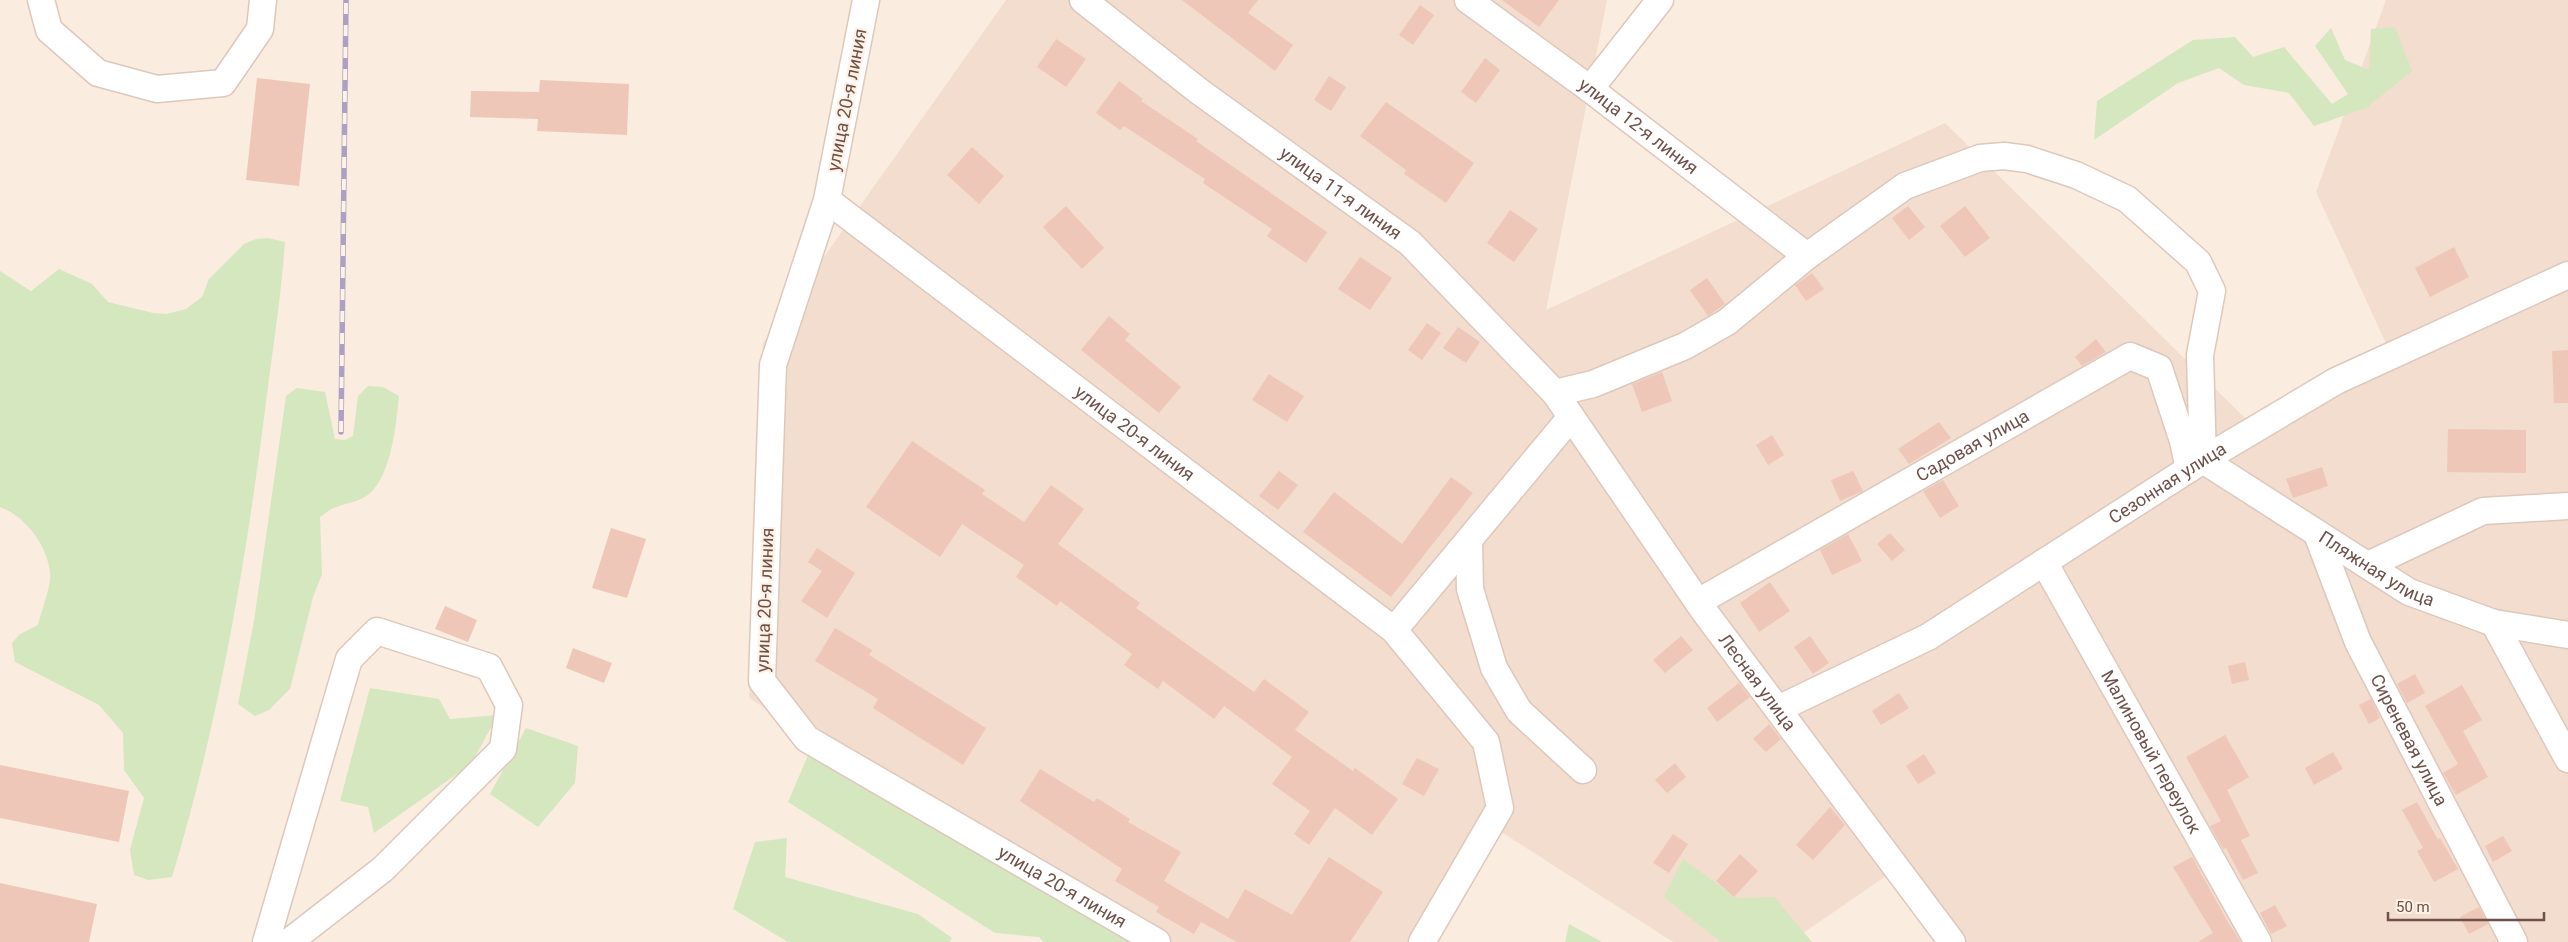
<svg xmlns="http://www.w3.org/2000/svg" width="2568" height="942" font-family="Roboto,sans-serif">
	<rect width="100%" height="100%" fill="#faecdf"/>
	<path fill="#f2ddce" d="M1006 0H1607L1546 310 1945 123 2245 418 2391 354 2316 192 2386 0H2568V942H1960L1902 865 1790 942H1673L1492 826 1424 942H1137L749 698 763 343Z"/>
	<path fill="#d5e7bf" d="M2395 27 2412 71 2366 108 2314 126 2289 93 2244 85 2219 68 2178 83 2094 140 2097 101 2193 40 2235 37 2253 57 2284 47 2332 104 2348 94 2315 46 2331 28 2345 60 2369 70 2371 29Z
		M268 238 285 242C281 298 272 354 265 410 245 568 218 725 172 877L148 880 134 875 130 850 144 798 124 770 123 733 99 705 15 662 12 643 20 634 38 625C41 612 52 584 50 572 47 545 25 516 0 507V271L31 291 59 269 92 284 108 302 153 313 167 314 186 309 202 297 209 279 244 244 256 239Z
		M368 386 383 387 399 396C396 424 392 474 369 494 361 501 346 503 337 507 331 508 325 514 320 517L322 574 313 597 290 689 269 710 255 716 238 704 254 621 286 396 297 388 325 392 335 439 345 440 353 436 358 396Z
		M370 688 439 699 450 719 498 715 471 764 374 833 368 807 340 801Z
		M526 728 578 746 575 783 538 827 490 794Z
		M815 739 1172 942H1044L1039 937 995 933 788 802Z
		M787 838 785 877 918 914 952 938 950 942H788L733 909 755 842Z
		M1683 859 1736 898 1774 897 1812 942H1721L1664 897Z
		M1569 924 1602 942H1565Z"/>
	<path fill="#eec7b9" d="M1182 0H1258L1248 13 1293 45 1275 71Z
		M1502 0H1559L1539 27Z
		M1420 5 1434 15 1413 45 1399 35Z
		M1056 39 1086 59 1066 87 1037 67Z
		M1485 58 1500 70 1476 103 1461 92Z
		M1329 76 1346 87 1331 111 1314 100Z
		M257 78 310 84 299 186 246 180Z
		M540 80 629 84 627 135 537 131 538 119 470 117 471 91 539 92Z
		M1119 81 1143 99 1141 101 1198 139 1196 141 1327 232 1306 263 1267 236 1272 229 1203 183 1205 179 1124 126 1120 130 1096 113Z
		M1386 102 1474 163 1446 203 1404 174 1406 170 1360 136Z
		M972 147 1004 176 979 204 947 175Z
		M1066 206 1104 248 1082 269 1043 227Z
		M1908 206 1925 227 1909 240 1892 218Z
		M1965 206 1990 238 1965 257 1940 226Z
		M1510 210 1538 229 1514 262 1487 243Z
		M2454 247 2469 277 2430 297 2415 268Z
		M1360 257 1392 278 1370 310 1338 289Z
		M1812 273 1824 289 1806 301 1795 285Z
		M1707 278 1725 304 1708 316 1690 290Z
		M1109 316 1130 334 1125 340 1181 387 1159 413 1081 350Z
		M1427 323 1441 333 1422 360 1408 350Z
		M1458 327 1480 342 1466 363 1443 348Z
		M2096 339 2106 352 2082 366 2075 357Z
		M2568 350V403H2554L2552 351Z
		M1662 372 1672 401 1642 412 1632 384Z
		M1269 374 1304 396 1287 422 1252 400Z
		M1939 422 1951 438 1909 464 1898 449Z
		M2448 429 2526 430V473L2447 472Z
		M1772 435 1784 455 1768 465 1756 445Z
		M912 441 985 490 982 494 1024 522 1051 485 1084 509 1058 544 1140 603 1136 608 1254 692 1264 679 1309 712 1295 730 1353 771 1355 768 1398 799 1372 835 1335 808 1309 845 1294 834 1310 811 1272 784 1292 757 1224 706 1214 719 1163 681 1158 689 1124 665 1132 654 1060 601 1057 606 1016 577 1024 565 962 524 940 557 866 507Z
		M2322 467 2328 486 2293 498 2286 479Z
		M1279 471 1298 485 1278 510 1259 496Z
		M1853 471 1863 491 1840 501 1831 480Z
		M1451 477 1473 493 1391 597 1303 532 1334 492 1402 544Z
		M1943 480 1959 506 1940 518 1923 491Z
		M611 528 646 539 627 598 592 588Z
		M1890 533 1905 550 1892 561 1877 544Z
		M1848 534 1862 561 1832 575 1820 550Z
		M817 548 855 573 827 618 801 601 822 571 808 562Z
		M1770 582 1790 611 1759 632 1740 603Z
		M445 606 477 620 468 642 435 629Z
		M835 628 872 650 869 655 986 728 963 765 873 708 878 699 815 661Z
		M1681 636 1693 650 1665 673 1653 660Z
		M1810 636 1829 663 1813 674 1794 647Z
		M573 648 612 663 604 683 566 668Z
		M2245 662 2249 680 2232 684 2228 666Z
		M2415 674 2425 693 2407 703 2397 684Z
		M1739 683 1750 697 1717 722 1707 708Z
		M2462 685 2482 720 2463 731 2488 777 2456 795 2443 773 2458 764 2425 706Z
		M1899 693 1909 708 1881 725 1872 711Z
		M2371 699 2380 718 2369 724 2359 705Z
		M1769 724 1781 739 1766 752 1753 739Z
		M2225 735 2249 777 2227 790 2250 836 2241 840 2258 873 2243 880 2226 848 2223 849 2210 826 2221 821 2186 757Z
		M2333 752 2343 769 2314 785 2305 768Z
		M1924 754 1936 773 1918 784 1906 766Z
		M1417 758 1439 769 1424 796 1402 784Z
		M1675 763 1686 777 1667 793 1655 780Z
		M0 765 129 791 119 842 0 818Z
		M1040 769 1094 802 1097 798 1130 819 1128 822 1181 852 1164 881 1228 919 1245 889 1292 915 1329 857 1383 892 1350 942H1237L1201 922 1194 934 1156 912 1159 907 1115 881 1122 869 1020 801Z
		M2417 802 2438 840 2440 838 2458 869 2434 882 2417 851 2423 848 2402 810Z
		M1830 807 1845 825 1813 860 1796 845Z
		M1673 834 1688 844 1669 873 1653 863Z
		M2503 836 2512 851 2493 862 2485 846Z
		M1740 854 1758 871 1734 897 1716 881Z
		M2192 857 2229 924 2241 942H2198L2213 933 2173 867Z
		M0 883 97 904 89 942H0Z
		M2275 905 2287 926 2271 934 2260 913Z
		M2479 907 2488 924 2469 934 2460 917Z"/>
	<g fill="none" stroke-linecap="round" stroke-linejoin="round">
		<g stroke="#dec8bc" stroke-width="29">
			<g id="minor">
				<path d="M41 0 49 30 98 73 157 89 223 83 260 29 263 0"/>
				<path id="s1" d="M866 0 827 200 773 365 762 681 807 739 1157 942"/>
				<path id="s2" d="M1083 0 1200 92 1410 243 1555 393 1704 611 1952 942"/>
				<path id="s3" d="M1468 0 1590 89 1807 256"/>
				<path d="M1590 89 1660 0"/>
				<path id="s4" d="M827 200 1394 630"/>
				<path id="s5" d="M1555 393 1593 384 1685 346 1727 322 1807 256 1905 186 1980 158 2004 156 2027 159 2076 175 2127 199 2198 262 2212 291 2200 355 2203 460 2409 592 2494 623 2568 635"/>
				<path id="s6" d="M2317 534 2358 642 2514 942"/>
				<path d="M1469 541 1470 589 1494 668 1519 711 1583 770"/>
				<path id="s7" d="M2044 562 2258 942"/>
				<path d="M2368 565 2483 511 2568 506"/>
				<path id="s8" d="M1698 602 2130 356 2159 368 2183 441 2189 469"/>
				<path d="M2494 623 2568 759"/>
				<path id="s9" d="M1778 709 1928 637 2203 460 2336 381 2568 275"/>
				<path d="M266 942 349 659 377 631 489 667 509 705 503 749 383 869 289 942"/>
				<path d="M1422 942 1500 808 1486 742 1394 630 1571 417"/>
			</g>
		</g>
		<use href="#minor" stroke="#fff" stroke-width="26"/>
		<g stroke="#aea0c2" stroke-width="5.5">
			<path id="rail" d="M341 432 346 0"/>
		</g>
		<use href="#rail" stroke="#fef1e5" stroke-width="4" stroke-dasharray="11" stroke-linecap="butt"/>
	</g>
	<g text-anchor="middle" stroke-width="4.5" stroke-linejoin="round" paint-order="stroke">
		<g font-size="18" fill="#6f5149" stroke="#fef1e5">
			<text transform="translate(847 100) rotate(-79)" y="6">улица 20-я линия</text>
			<text dy="6" stroke="none"><textPath href="#s3" startOffset="212">улица 12-я линия</textPath></text>
			<text dy="6" stroke="none"><textPath href="#s2" startOffset="322">улица 11-я линия</textPath></text>
			<text dy="6" stroke="none"><textPath href="#s4" startOffset="386">улица 20-я линия</textPath></text>
			<text dy="6" stroke="none"><textPath href="#s8" startOffset="316">Садовая улица</textPath></text>
			<text dy="6" stroke="none"><textPath href="#s9" startOffset="451">Сезонная улица</textPath></text>
			<text dy="6" stroke="none"><textPath href="#s5" startOffset="1149">Пляжная улица</textPath></text>
			<text transform="translate(765 600) rotate(-88)" y="6">улица 20-я линия</text>
			<text dy="6" stroke="none"><textPath href="#s2" startOffset="969">Лесная улица</textPath></text>
			<text dy="6" stroke="none"><textPath href="#s6" startOffset="226">Сиреневая улица</textPath></text>
			<text dy="6" stroke="none"><textPath href="#s7" startOffset="218">Малиновый переулок</textPath></text>
			<text dy="6" stroke="none"><textPath href="#s1" startOffset="1062">улица 20-я линия</textPath></text>
		</g>
	</g>
	<path d="M2388 912v8h156v-8" fill="none" stroke="#6f5149" stroke-width="2.5"/>
	<text x="2396" y="912" font-size="15" fill="#6f5149" stroke="#fef1e5" stroke-width="4" paint-order="stroke">50 m</text>
</svg>
